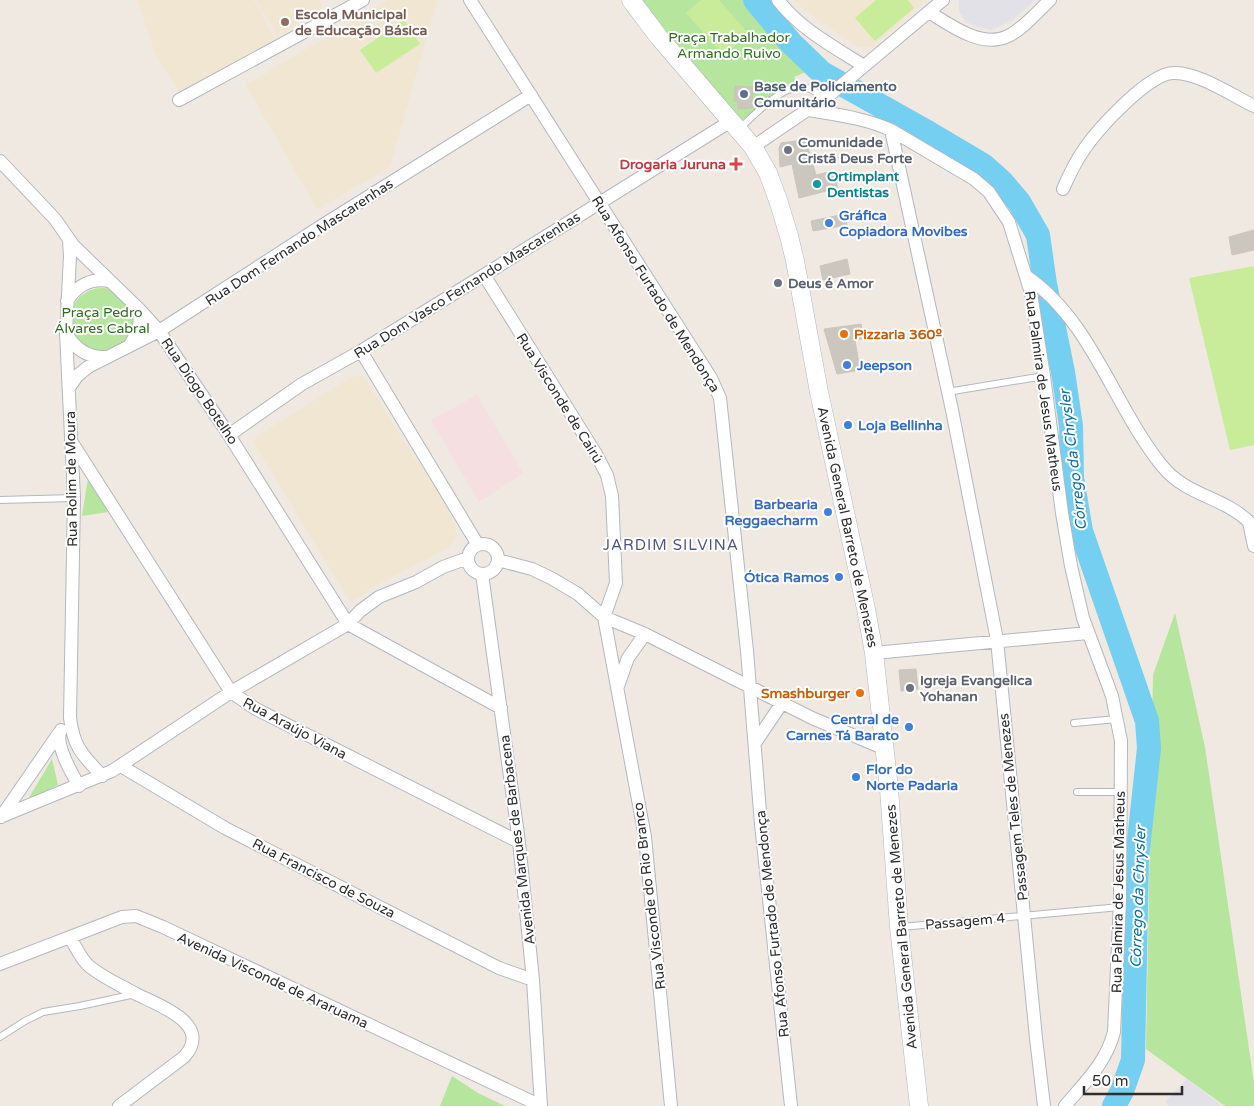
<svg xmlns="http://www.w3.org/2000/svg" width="1254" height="1106" font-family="'Varela Round',sans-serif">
	<rect width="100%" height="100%" fill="#efe9e1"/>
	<path fill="#e3e1e8" d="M959 0H1035L1012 21 991 30 974 26 965 21 959 11Z
		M1187 1079 1222 1106H1169L1165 1102Z"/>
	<path fill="#f0e6d1" d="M137 0H254L275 39 181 93 156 56Z
		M256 0H319L323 7 278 37Z
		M388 0H437L390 167 317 209 246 85Z
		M794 0H927L873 47 856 46 804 10Z
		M358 375 365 378 409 450 437 488 448 508 455 527 456 537 449 547 370 589 352 601 347 597 254 443 256 437 268 429 350 378Z"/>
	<path fill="#f5dfe0" d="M477 395 523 473 479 502 431 420Z"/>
	<path fill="#b6e59e" d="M640 0H749L776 36 808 71 794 77 797 82 766 101 740 122 715 95Z
		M70 320a32 32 0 1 1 64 0a32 32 0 1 1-64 0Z
		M88 478 108 512 82 516Z
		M1175 613 1205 747 1254 1083V1106H1225L1146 1049 1153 675Z
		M52 759 58 785 27 801Z
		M452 1076 478 1093 505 1106H440Z"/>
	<path fill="#c9ec9a" d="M701 0H719L748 33 724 56 686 13Z
		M876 0H908L914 8 875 41 855 18Z
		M404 20 420 44 376 73 360 50Z
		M1254 266V445L1230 450 1189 278Z"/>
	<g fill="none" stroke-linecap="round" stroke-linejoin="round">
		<path stroke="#75cff0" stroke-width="24" d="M755 0 790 42 822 73 929 133 983 165 1002 182 1019 202 1038 235 1045 284 1063 372 1071 426 1072 478 1081 531 1147 721 1149 748 1137 859 1133 1060 1122 1091 1114 1106"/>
	</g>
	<path fill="#cbc7bf" stroke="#cbc5ba" d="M735 86 753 87 752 108 738 109 737 102 734 101Z
		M803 140 807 144 816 175 833 171 838 188 799 198 792 164 780 167 779 148 781 143Z
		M845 214 847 225 813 231 811 221Z
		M1254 230V250L1232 255 1229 237Z
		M847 259 850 274 823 280 820 266Z
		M861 324 863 339 855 340 860 370 837 374 824 329Z
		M916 669 918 689 901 691 899 670Z"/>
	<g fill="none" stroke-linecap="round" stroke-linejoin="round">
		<g stroke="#b4b7c1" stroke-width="8">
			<path id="lane" d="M739 129C759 111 797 66 823 99
				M947 392 1044 376
				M0 500 74 498
				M1074 723 1117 719
				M1077 792H1120
				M901 927 1120 907
				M0 1037 25 1021 43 1012 80 1006 135 994"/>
		</g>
		<g stroke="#b4b7c1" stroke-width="14">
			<path id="street" d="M470 0 711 378 720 398 747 651 761 824 791 1106
				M778 0C800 29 834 47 864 66
				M929 12C950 25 982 49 1008 36 1022 30 1039 10 1050 0
				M179 100 363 0
				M809 110C837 115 865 118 891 130L974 179 989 192 1009 222 1031 293 1044 376 1062 513 1071 566 1083 618 1112 696 1121 741 1120 901 1114 1032C1106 1063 1085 1082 1065 1106
				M891 130 952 410 997 640 1036 1038 1044 1106
				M753 147 832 93 943 0
				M0 161 55 219 73 245 140 310 159 331 229 435 348 624 501 708
				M1063 189C1069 175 1076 161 1085 148 1099 128 1148 74 1173 73 1196 71 1233 96 1254 106
				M69 240 70 256 66 333 74 498 70 718C74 748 82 754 102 776
				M484 275 596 454 607 475 612 496 616 583 604 617 645 837 671 1106
				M1026 276C1093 322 1113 406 1163 467 1187 496 1224 497 1249 522
				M67 301C77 285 92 278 109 281
				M66 333C75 349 88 358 106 357
				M130 345 139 329 140 310
				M361 351 478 545
				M69 388 77 376 88 367 159 331 323 225 531 95
				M229 435 302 384 361 351 484 275 731 121
				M71 441 231 692 256 709 519 842
				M1249 522 1254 546
				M468 559a15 15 0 1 1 30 0a15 15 0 1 1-30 0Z
				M498 560 532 569 551 578 578 594 604 617 645 634 812 718 883 748
				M482 574 519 842 533 980 541 1106
				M874 653 1088 633
				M618 686 628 658 645 634
				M61 730C54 743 72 774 79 786
				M755 743 782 703
				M121 766 225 828 499 968 533 980
				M0 817 112 771 231 692 348 624 360 611 379 597 416 582 443 567 468 558
				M1 817 59 733
				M70 937C76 947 80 958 89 966 102 977 120 985 136 994 158 1005 214 1024 184 1057L119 1106
				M0 964 122 917 136 916 163 927 541 1106"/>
		</g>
		<g stroke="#b4b7c1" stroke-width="19">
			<path id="secondary" d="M631 0 658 36 753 147 768 173 778 200 789 236 795 261 819 392 866 609 874 653 889 789 899 927 919 1106"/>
		</g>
		<use href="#lane" stroke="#fff" stroke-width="6"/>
		<use href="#street" stroke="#fff" stroke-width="12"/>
		<use href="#secondary" stroke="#fff" stroke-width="18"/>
	</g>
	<circle fill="#8d6e63" stroke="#fff" stroke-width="2" cx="285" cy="22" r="5"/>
	<circle fill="#5c6f8a" stroke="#fff" stroke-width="2" cx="744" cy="94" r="5"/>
	<g fill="#6b7280" stroke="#fff" stroke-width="2">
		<circle cx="788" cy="150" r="5"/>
		<circle cx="778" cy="283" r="5"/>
		<circle cx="910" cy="688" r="5"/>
	</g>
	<path fill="#e0444e" stroke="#fff" stroke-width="2" d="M733.5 156.5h5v5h5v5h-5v5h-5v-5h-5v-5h5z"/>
	<circle fill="#0f9aa8" stroke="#fff" stroke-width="2" cx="817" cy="184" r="5"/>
	<g fill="#3f7fe0" stroke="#fff" stroke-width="2">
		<circle cx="829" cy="223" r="5"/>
		<circle cx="847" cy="365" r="5"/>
		<circle cx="848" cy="425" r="5"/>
		<circle cx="828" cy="512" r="5"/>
		<circle cx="839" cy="577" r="5"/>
		<circle cx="909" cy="727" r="5"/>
		<circle cx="856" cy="777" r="5"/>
	</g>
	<g fill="#e8710a" stroke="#fff" stroke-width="2">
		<circle cx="844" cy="334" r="5"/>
		<circle cx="860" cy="693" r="5"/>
	</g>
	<g text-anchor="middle" stroke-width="4" stroke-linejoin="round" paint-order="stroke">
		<g font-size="14" font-weight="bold" fill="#785e54" stroke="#fff" text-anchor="start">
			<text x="295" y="19">Escola Municipal<tspan x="295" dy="16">de Educação Básica</tspan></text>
		</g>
		<g font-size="14" fill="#2c6e1b" stroke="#fff">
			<text x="729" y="42">Praça Trabalhador<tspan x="729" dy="16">Armando Ruivo</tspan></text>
			<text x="102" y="317">Praça Pedro<tspan x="102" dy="16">Álvares Cabral</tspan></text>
		</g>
		<g font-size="14" font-weight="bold" fill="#4e5e75" stroke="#fff" text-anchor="start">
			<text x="754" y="91">Base de Policiamento<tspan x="754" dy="16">Comunitário</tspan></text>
		</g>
		<g font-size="14" font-weight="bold" fill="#5b616d" stroke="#fff" text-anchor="start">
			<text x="798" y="147">Comunidade<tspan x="798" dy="16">Cristã Deus Forte</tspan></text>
			<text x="788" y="288">Deus é Amor</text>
			<text x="920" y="685">Igreja Evangelica<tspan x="920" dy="16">Yohanan</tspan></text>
		</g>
		<g font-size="14" font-weight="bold" fill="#be3a42" stroke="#fff" text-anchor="end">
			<text x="726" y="169">Drogaria Juruna</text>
		</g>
		<g font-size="14" font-weight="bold" fill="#0d838f" stroke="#fff" text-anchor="start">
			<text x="827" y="181">Ortimplant<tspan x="827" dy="16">Dentistas</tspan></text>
		</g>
		<g font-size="14" font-weight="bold" fill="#366cbe" stroke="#fff" text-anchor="start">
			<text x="839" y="220">Gráfica<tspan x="839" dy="16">Copiadora Movibes</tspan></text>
			<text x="857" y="370">Jeepson</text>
			<text x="858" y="430">Loja Bellinha</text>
			<text x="818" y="509" text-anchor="end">Barbearia<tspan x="818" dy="16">Reggaecharm</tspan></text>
			<text x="829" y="582" text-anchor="end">Ótica Ramos</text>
			<text x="899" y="724" text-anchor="end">Central de<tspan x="899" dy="16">Carnes Tá Barato</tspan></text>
			<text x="866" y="774">Flor do<tspan x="866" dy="16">Norte Padaria</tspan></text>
		</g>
		<g font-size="14" fill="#2e2e2e" stroke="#fff">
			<text transform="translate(299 242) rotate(-33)" y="5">Rua Dom Fernando Mascarenhas</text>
			<text transform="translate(467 285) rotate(-32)" y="5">Rua Dom Vasco Fernando Mascarenhas</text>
			<text transform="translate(656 294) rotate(58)" y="5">Rua Afonso Furtado de Mendonça</text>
			<text transform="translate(200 391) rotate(56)" y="5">Rua Diogo Botelho</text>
			<text transform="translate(1044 391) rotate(82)" y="5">Rua Palmira de Jesus Matheus</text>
			<text transform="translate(560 398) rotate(58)" y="5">Rua Visconde de Cairú</text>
			<text transform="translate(71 479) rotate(-91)" y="5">Rua Rolim de Moura</text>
			<text transform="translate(848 527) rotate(78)" y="5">Avenida General Barreto de Menezes</text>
			<text transform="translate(295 728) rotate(28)" y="5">Rua Araújo Viana</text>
			<text transform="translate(1013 807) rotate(-96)" y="5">Passagem Teles de Menezes</text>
			<text transform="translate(517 840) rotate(-97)" y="5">Avenida Marques de Barbacena</text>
			<text transform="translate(324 878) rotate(27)" y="5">Rua Francisco de Souza</text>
			<text transform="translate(1118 892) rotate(-89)" y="5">Rua Palmira de Jesus Matheus</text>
			<text transform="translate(649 896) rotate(-97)" y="5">Rua Visconde do Rio Branco</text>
			<text transform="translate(965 921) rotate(-5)" y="5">Passagem 4</text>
			<text transform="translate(772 924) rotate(-96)" y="5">Rua Afonso Furtado de Mendonça</text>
			<text transform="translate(901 927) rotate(-95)" y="5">Avenida General Barreto de Menezes</text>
			<text transform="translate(273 980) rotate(25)" y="5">Avenida Visconde de Araruama</text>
		</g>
		<g font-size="14" font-weight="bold" fill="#c56008" stroke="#fff" text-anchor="start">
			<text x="854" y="339">Pizzaria 360º</text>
			<text x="850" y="698" text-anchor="end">Smashburger</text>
		</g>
		<g font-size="15" font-style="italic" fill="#0d6fa3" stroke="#fff">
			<text transform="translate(1073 460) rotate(-97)" y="5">Córrego da Chrysler</text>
			<text transform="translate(1138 897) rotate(-88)" y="5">Córrego da Chrysler</text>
		</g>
		<g font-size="15" letter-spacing="1" fill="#4d5680" stroke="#fff">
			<text x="671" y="550">JARDIM SILVINA</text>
		</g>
	</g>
	<path d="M1084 1086v8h98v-8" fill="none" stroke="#2e2e2e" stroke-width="2.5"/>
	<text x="1092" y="1086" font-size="15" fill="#2e2e2e" stroke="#ffffff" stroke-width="4" paint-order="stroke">50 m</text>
</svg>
